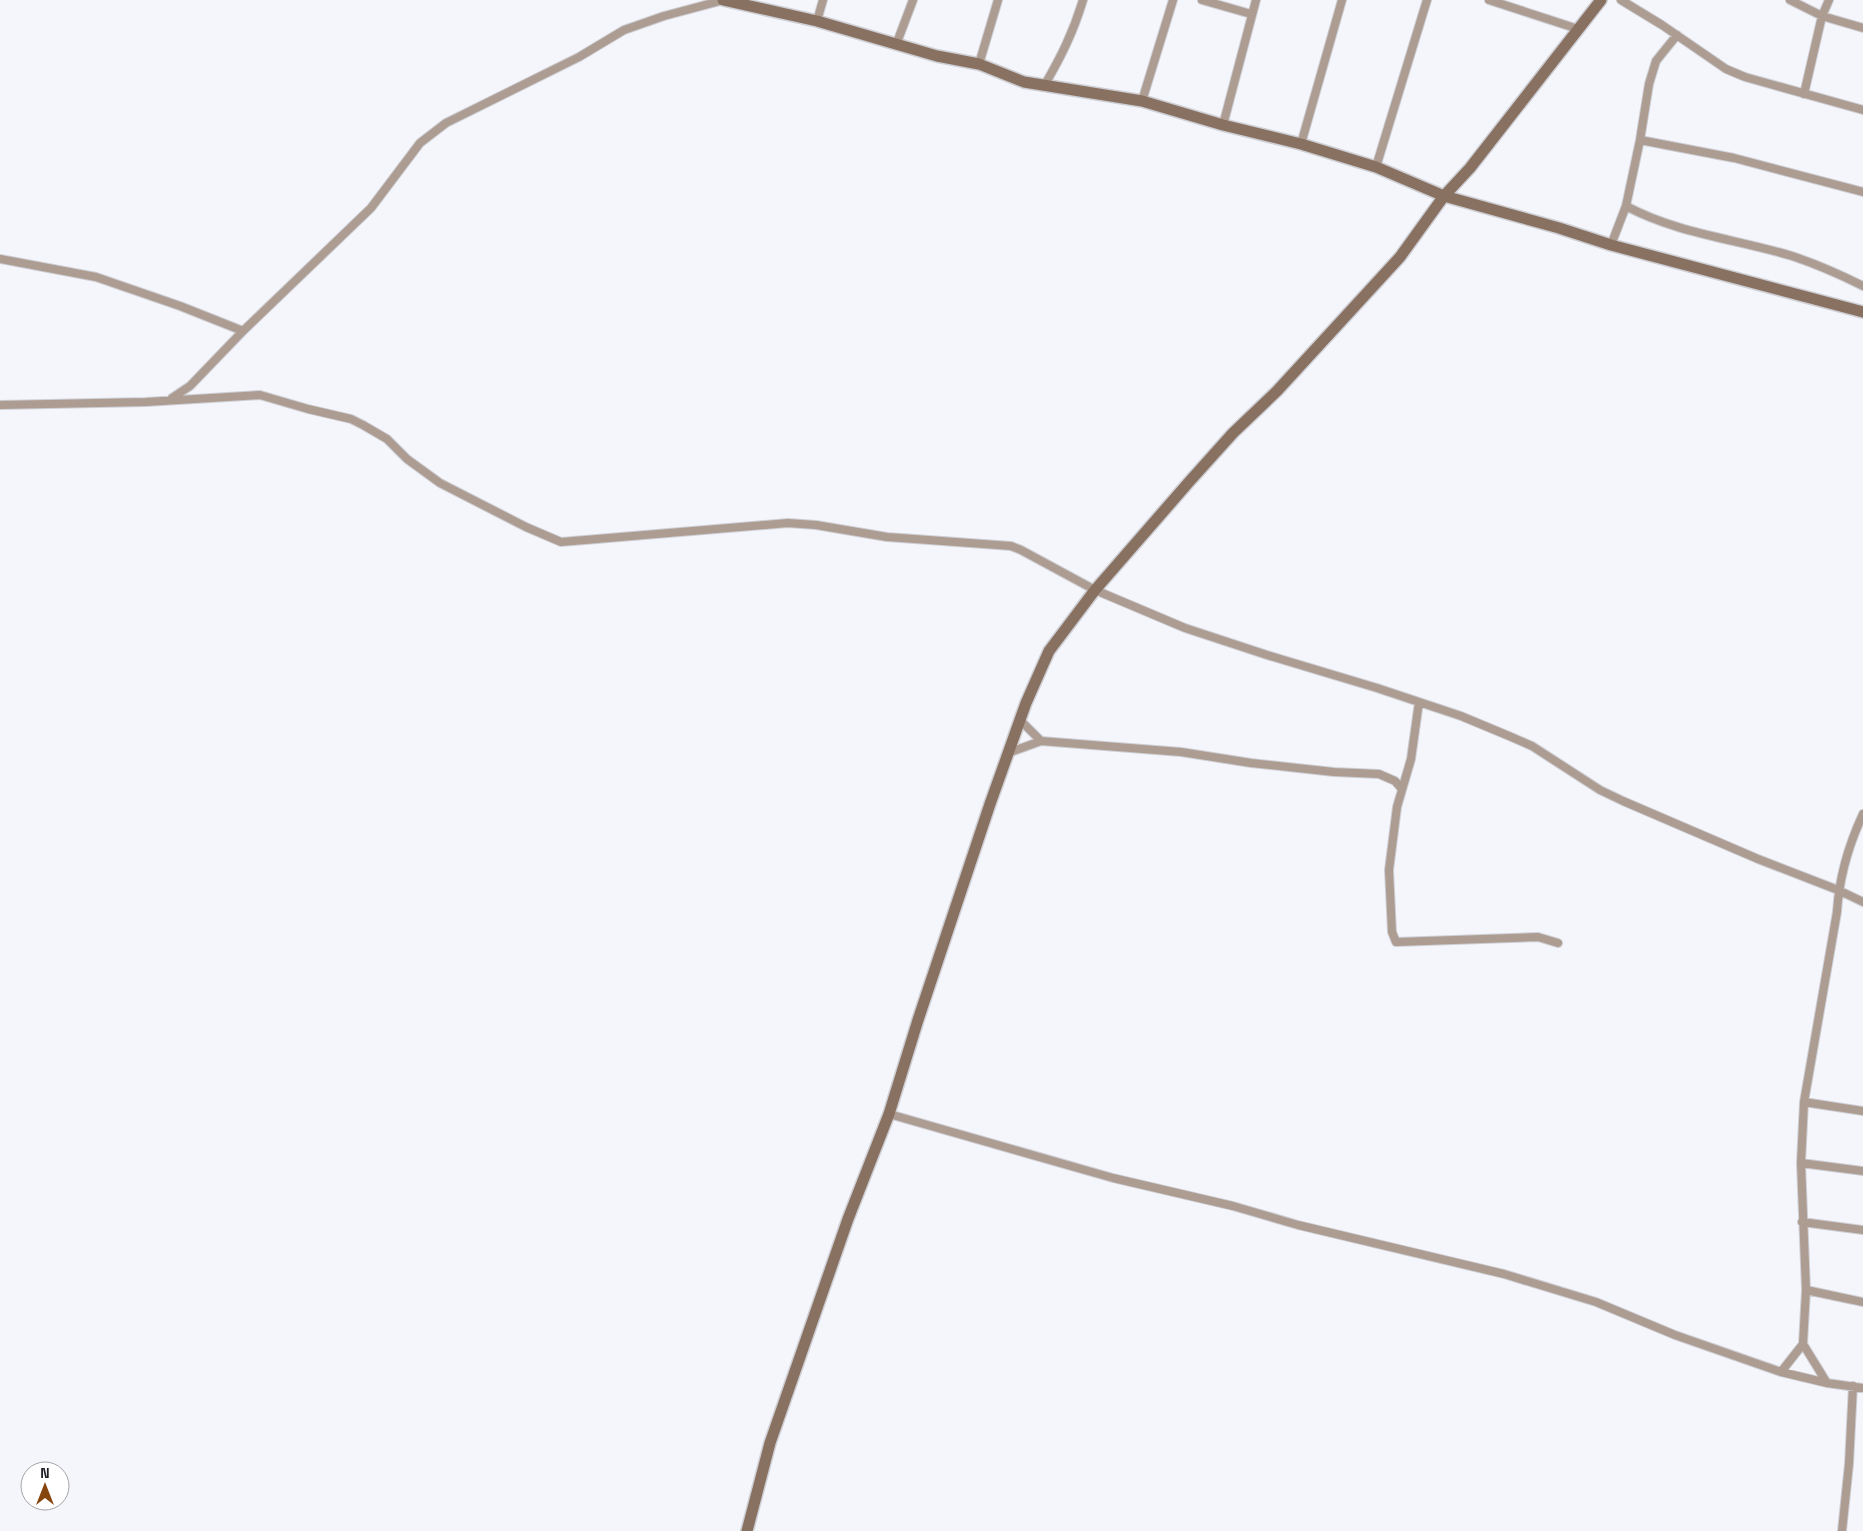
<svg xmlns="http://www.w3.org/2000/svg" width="1863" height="1531" font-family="'Space Grotesk',sans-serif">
	<rect width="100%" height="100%" fill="#f5f6fb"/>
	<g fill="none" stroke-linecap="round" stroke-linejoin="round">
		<g stroke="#cecfd5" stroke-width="10">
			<path id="street" d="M1202 0 1251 14
				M1489 0 1578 29
				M1621 0 1662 25 1726 69 1745 77 1863 110
				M1790 0 1822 16 1863 28
				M817 21 823 0
				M896 45 913 0
				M979 64 998 0
				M1044 86C1061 57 1073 33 1083 0
				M1804 94 1822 16 1829 0
				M1142 101 1173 0
				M1223 125 1256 0
				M1640 140 1734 158 1863 192
				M1301 144 1342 0
				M1376 167 1427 0
				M1626 206C1678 234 1737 239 1792 256 1816 264 1841 275 1863 286
				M1611 245 1626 206 1640 140 1649 84 1656 61 1677 35
				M0 259 96 277 180 306 243 331
				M172 398 190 386 243 331 371 208 420 143 446 123 579 57 624 30 664 16 724 0
				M0 405 146 402 260 395 308 409 351 419 363 425 387 439 407 459 440 483 526 527 561 542 788 523 816 525 887 537 1011 546 1021 550 1095 590 1185 628 1267 655 1377 688 1461 716 1509 736 1532 746 1600 790 1623 801 1758 859 1838 890 1863 902
				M1419 702 1411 759 1397 807 1389 870 1392 932 1396 942 1538 937 1558 943
				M1020 720 1041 741 1181 752 1251 763 1334 772 1379 774 1395 781 1402 789
				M1008 753 1041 741
				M1804 1102 1863 1111
				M889 1114 1113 1178 1233 1206 1298 1225 1504 1274 1596 1302 1675 1335 1781 1372 1827 1383 1863 1388
				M1801 1163 1863 1171
				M1802 1222 1863 1230
				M1806 1290 1863 1302
				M1781 1372 1803 1344
				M1827 1383 1803 1344 1806 1290 1801 1163 1804 1102 1837 912C1839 879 1849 844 1863 814
				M1842 1531 1849 1464 1853 1386"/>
		</g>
		<g stroke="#cecfd5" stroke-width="14">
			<path id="secondary" d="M723 0 817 21 937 56 979 64 1024 82 1142 101 1223 125 1301 144 1376 167 1444 196 1559 228 1611 245 1863 312
				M747 1531 770 1443 848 1219 889 1114 918 1020 990 804 1026 703 1049 651 1095 590 1189 482 1233 433 1277 391 1400 257 1444 196 1470 168 1601 0"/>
		</g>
		<use href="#street" stroke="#ad9c91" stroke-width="8"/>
		<use href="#secondary" stroke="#897161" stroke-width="11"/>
	</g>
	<g transform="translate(45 1486)"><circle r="24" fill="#ffffff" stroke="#a5a5a9"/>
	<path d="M0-4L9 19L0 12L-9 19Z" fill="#85450d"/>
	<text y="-8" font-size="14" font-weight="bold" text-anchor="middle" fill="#1e1f27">N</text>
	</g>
</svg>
